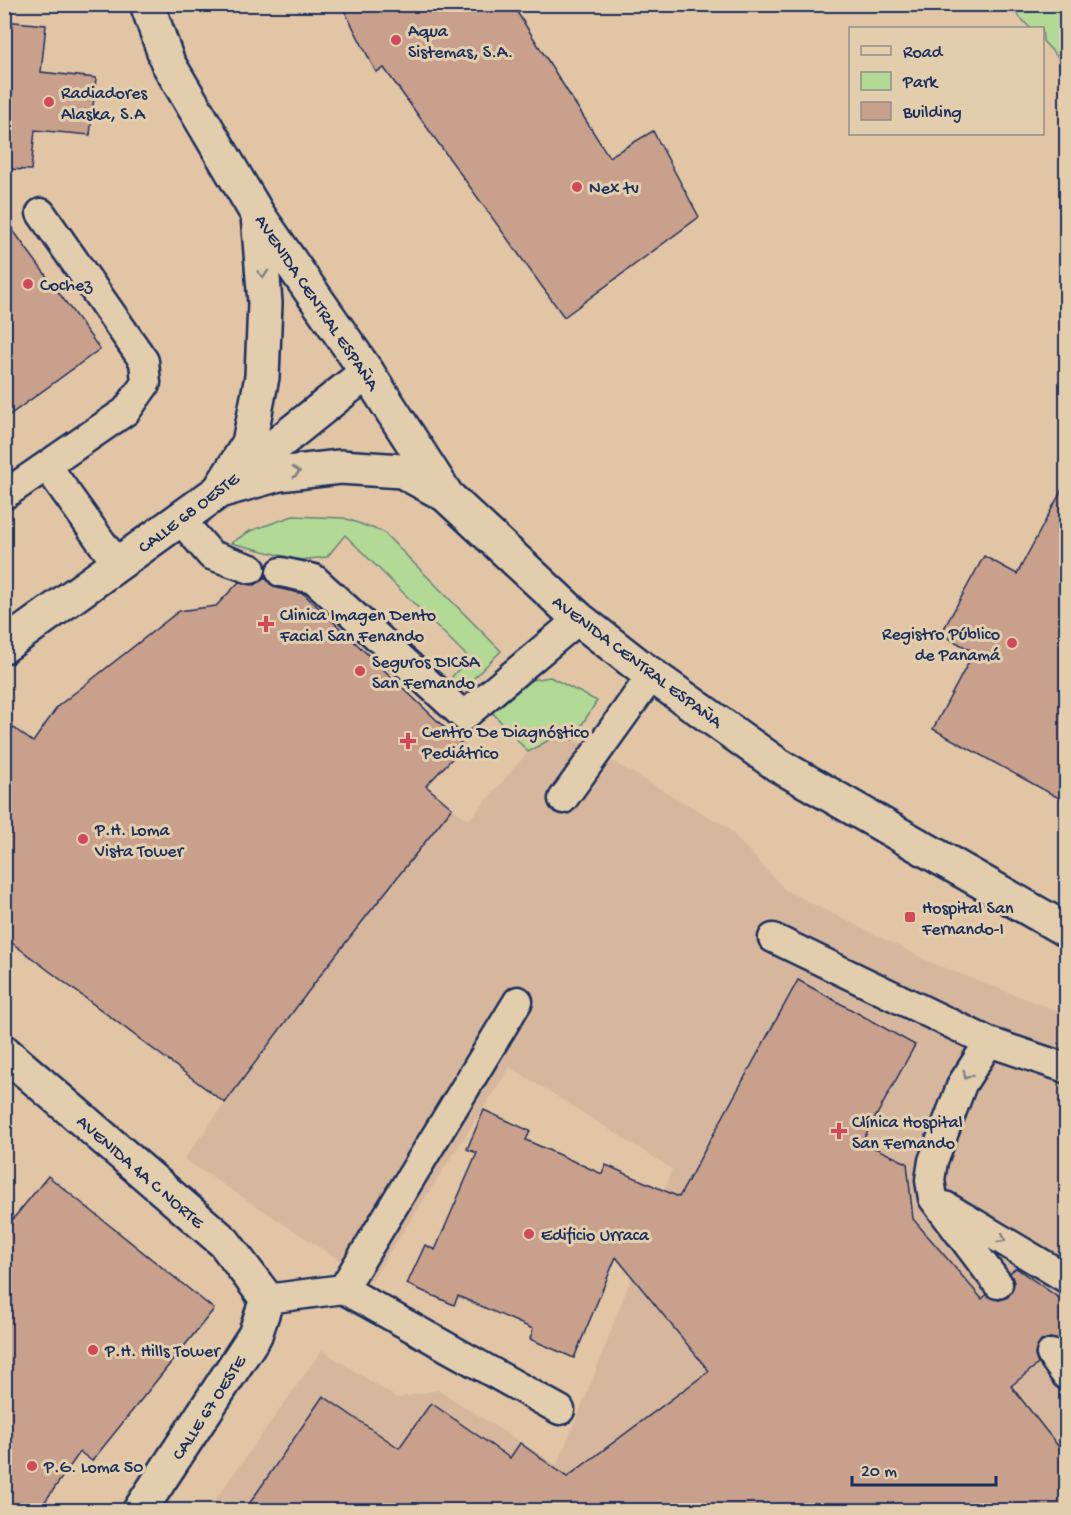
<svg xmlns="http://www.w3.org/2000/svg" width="1071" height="1515" font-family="'Gochi Hand',sans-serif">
	<rect width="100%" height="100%" fill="#e1c5a5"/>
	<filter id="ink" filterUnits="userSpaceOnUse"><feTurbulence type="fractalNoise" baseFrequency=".0167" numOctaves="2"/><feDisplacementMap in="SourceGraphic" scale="12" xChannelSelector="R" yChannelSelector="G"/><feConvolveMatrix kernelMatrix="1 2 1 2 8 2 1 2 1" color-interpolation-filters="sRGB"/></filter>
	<g filter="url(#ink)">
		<path fill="#d6b79d" d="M561 732 727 827 785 890 934 964 1066 1014V1510H208L322 1350 397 1398 438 1390 557 1465 595 1373 672 1169 510 1067 371 1281 184 1159 328 965 452 808 469 820 528 752Z"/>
		<path fill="#b2d995" stroke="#66847a" stroke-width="1.5" d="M1020 5H1066V66L1043 41 1042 28H1030L1014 11Z
			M293 516 344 518 383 532 501 651 459 693 448 681 469 658 345 535 327 557 300 560 231 543 250 531Z
			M550 677 597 701 572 740 561 733 528 752 491 711 526 681Z"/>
		<path fill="#c8a08c" stroke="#1b2f5e" stroke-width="1.5" d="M341 4H512L609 157 653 131 699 217 564 317 384 68 376 72Z
			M4 21 46 25 41 72 96 78 90 135 35 130 31 170 4 169Z
			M4 218 100 349 4 419Z
			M1066 482V802L933 729 974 652 941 634 984 556 1017 574Z
			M265 577 270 584 277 588 304 594 464 746 426 786 452 808 328 965 225 1103 4 937V721L33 742 58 706 179 611 216 606 239 582 255 585Z
			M798 980 915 1045 862 1142 907 1163 913 1219 982 1299 986 1295 999 1300 1008 1297 1014 1283 1010 1273 1016 1268 1066 1303V1342L1064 1344 1050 1338 1041 1341 1035 1355 1038 1364 1011 1386 1066 1456V1510H245L323 1396 399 1448 431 1403 510 1458 520 1443 567 1477 709 1371 616 1257 574 1358 530 1339 533 1329 458 1296 454 1305 407 1284 425 1245 435 1250 477 1153 467 1149 484 1110 530 1131 526 1140 602 1174 606 1165 679 1197Z
			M48 1176 214 1309 92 1461 80 1452 39 1510H4V1230Z"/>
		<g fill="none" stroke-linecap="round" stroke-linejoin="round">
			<g stroke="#1b2f5e" stroke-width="33">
				<path id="service" d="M47 466 117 564
					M4 495 126 411 146 383 144 361 41 213
					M180 519 211 555 251 569
					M281 572 314 579 464 716 579 619
					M563 799 652 675
					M773 938 989 1042
					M945 1206 1066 1278
					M998 1284 933 1198 930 1180 933 1161 962 1084 989 1042 1066 1068
					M343 1289 518 1001
					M267 1299 343 1289 560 1410
					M1051 1354 1066 1375"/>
			</g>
			<g stroke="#1b2f5e" stroke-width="38">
				<path id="minor" d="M4 646 219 491 367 372
					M4 1052 224 1242 267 1299 255 1335 140 1510"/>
			</g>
			<g stroke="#1b2f5e" stroke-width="38">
				<path id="secondary" d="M147 4 168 63 258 215 367 372 447 496 579 619 639 666 778 765 1066 930
					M219 491 249 443 262 377 265 303 258 215
					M219 491 279 474 340 467 402 471 446 495"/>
			</g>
			<use href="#service" stroke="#e2cead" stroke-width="28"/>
			<use href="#minor" stroke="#e2cead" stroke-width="33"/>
			<use href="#secondary" stroke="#e2cead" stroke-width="33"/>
		</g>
		<defs><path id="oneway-chevron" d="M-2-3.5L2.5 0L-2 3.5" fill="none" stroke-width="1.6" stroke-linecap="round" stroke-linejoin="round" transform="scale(1.5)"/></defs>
		<g stroke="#7e7e86">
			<use href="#oneway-chevron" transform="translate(263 274) rotate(86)"/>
			<use href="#oneway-chevron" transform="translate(296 472) rotate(-6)"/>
			<use href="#oneway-chevron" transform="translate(967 1075) rotate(118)"/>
			<use href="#oneway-chevron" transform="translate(1002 1239) rotate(31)"/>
		</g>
	</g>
	<g fill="#d1495b" stroke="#e2cead" stroke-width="2">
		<circle cx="396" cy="40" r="6"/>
		<circle cx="49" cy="102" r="6"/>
		<circle cx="577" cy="187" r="6"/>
		<circle cx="28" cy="284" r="6"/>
		<path d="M263 615h6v6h6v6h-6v6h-6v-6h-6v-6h6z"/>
		<circle cx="1012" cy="643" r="6"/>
		<circle cx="360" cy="671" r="6"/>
		<path d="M405 732h6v6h6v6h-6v6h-6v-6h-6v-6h6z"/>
		<circle cx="83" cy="839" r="6"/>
		<rect x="904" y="911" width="12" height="12" rx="3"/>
		<path d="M836 1122h6v6h6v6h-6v6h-6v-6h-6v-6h6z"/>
		<circle cx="529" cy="1234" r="6"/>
		<circle cx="93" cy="1350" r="6"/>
		<circle cx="32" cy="1466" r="6"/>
	</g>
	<g text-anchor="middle" stroke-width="6" stroke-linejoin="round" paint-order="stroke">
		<g font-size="18" fill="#1b2f5e" stroke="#e2cead" text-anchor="start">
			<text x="408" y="36">Aqua<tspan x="408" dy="21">Sistemas, S.A.</tspan></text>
			<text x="61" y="98">Radiadores<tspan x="61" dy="21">Alaska, S.A</tspan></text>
			<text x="589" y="193">Nex tv</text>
			<text x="40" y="290">Cochez</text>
			<text x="280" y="620">Clinica Imagen Dento<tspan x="280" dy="21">Facial San Fenando</tspan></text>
			<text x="1000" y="639" text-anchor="end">Registro Público<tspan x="1000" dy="21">de Panamá</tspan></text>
			<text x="372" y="667">Seguros DICSA<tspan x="372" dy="21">San Fernando</tspan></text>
			<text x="422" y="737">Centro De Diagnóstico<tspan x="422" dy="21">Pediátrico</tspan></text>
			<text x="95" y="835">P.H. Loma<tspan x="95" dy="21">Vista Tower</tspan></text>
			<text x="922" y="913">Hospital San<tspan x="922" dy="21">Fernando-I</tspan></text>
			<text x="852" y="1127">Clínica Hospital<tspan x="852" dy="21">San Fernando</tspan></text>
			<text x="541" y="1240">Edificio Urraca</text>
			<text x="105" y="1356">P.H. Hills Tower</text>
			<text x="44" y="1472">P.G. Loma 50</text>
		</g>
		<g font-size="18" fill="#1b2f5e" stroke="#e2cead">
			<text transform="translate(318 302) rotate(56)" y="6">AVENIDA CENTRAL ESPAÑA</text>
			<text transform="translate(188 512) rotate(-37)" y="6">CALLE 68 OESTE</text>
			<text transform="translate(638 661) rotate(37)" y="6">AVENIDA CENTRAL ESPAÑA</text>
			<text transform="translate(141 1171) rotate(41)" y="6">AVENIDA 4A C NORTE</text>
			<text transform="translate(208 1407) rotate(-57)" y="6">CALLE 67 OESTE</text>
		</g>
	</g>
	<rect width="1071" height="1515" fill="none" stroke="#e2cead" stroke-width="24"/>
	<rect x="12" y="12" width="1047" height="1491" fill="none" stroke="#1b2f5e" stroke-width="2" filter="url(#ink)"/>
	<rect x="849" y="27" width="195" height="108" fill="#e2cead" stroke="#928e8d" stroke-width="1.5"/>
	<rect x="861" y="46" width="30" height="9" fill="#e2cead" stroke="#928e8d" stroke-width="1.5"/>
	<text x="903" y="57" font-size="18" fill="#1b2f5e">Road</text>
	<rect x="861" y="72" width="30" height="18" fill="#b2d995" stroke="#928e8d" stroke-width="1.5"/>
	<text x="903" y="87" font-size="18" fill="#1b2f5e">Park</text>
	<rect x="861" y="102" width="30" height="18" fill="#c8a08c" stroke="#928e8d" stroke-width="1.5"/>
	<text x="903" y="117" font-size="18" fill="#1b2f5e">Building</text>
	<path d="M852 1476v9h144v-9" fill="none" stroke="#1b2f5e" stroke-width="3"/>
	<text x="861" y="1476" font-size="18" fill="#1b2f5e" stroke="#e2cead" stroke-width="4.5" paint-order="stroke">20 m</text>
</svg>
